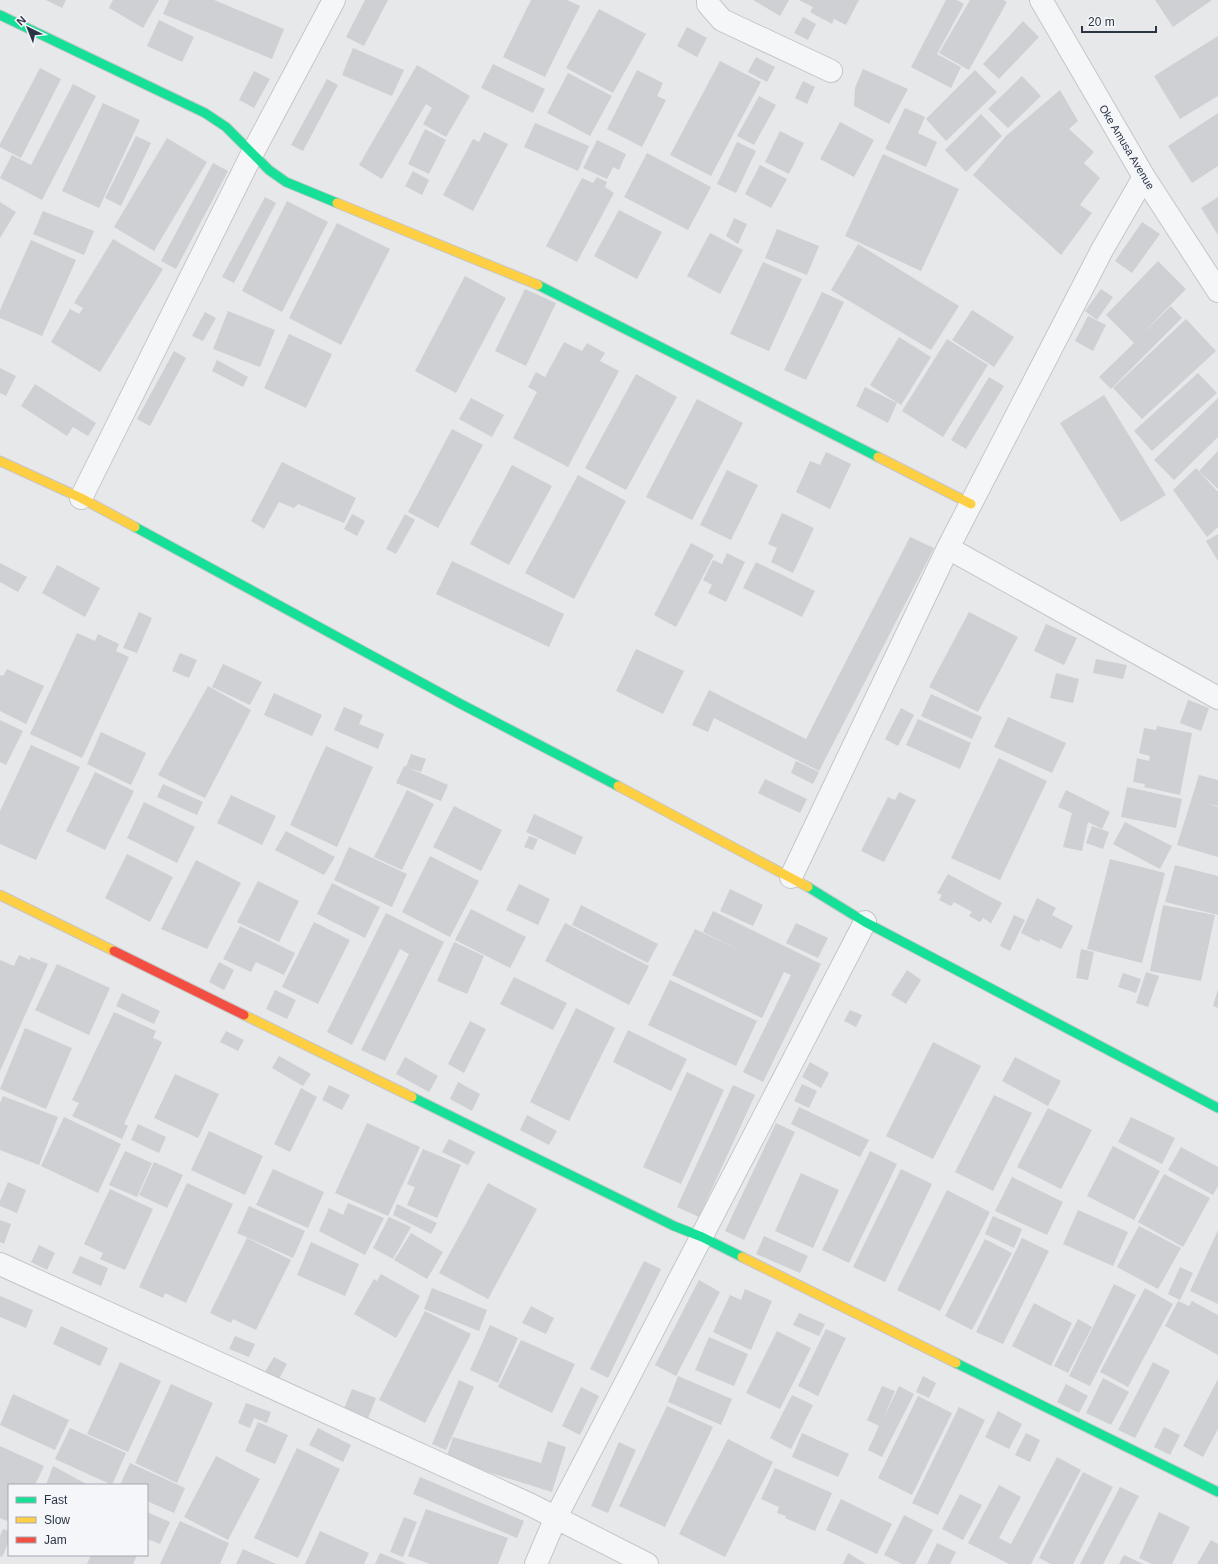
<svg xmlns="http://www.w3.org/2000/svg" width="1218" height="1564" font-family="Helvetica,sans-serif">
	<rect width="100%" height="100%" fill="#e6e8ea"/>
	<path fill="#ced0d3" d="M46 0H66L62 8Z
		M113 0H159L143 28 109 8Z
		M169 0H214L284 29 272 59 163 14Z
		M365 0H388L364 46 346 37Z
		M531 0H567L580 6 545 77 503 57Z
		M753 0H789L780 16Z
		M799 0H859L846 25 834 19 832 24 810 12 813 7Z
		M946 0H957L964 4 937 54 961 67 951 88 911 67Z
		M970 0H1003L1007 2 969 70 939 53Z
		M1155 0H1212L1173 27Z
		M599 9 646 34 613 93 566 68Z
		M803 17 816 24 808 40 794 33Z
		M159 20 194 37 182 62 147 46Z
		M1023 21 1039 37 999 79 983 64Z
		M687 27 707 38 697 57 677 46Z
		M1218 36V96L1180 119 1154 76Z
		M353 48 404 70 392 96 342 75Z
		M756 57 775 67 767 82 748 72Z
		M720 61 761 82 711 176 670 155Z
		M493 64 545 89 533 113 481 88Z
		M417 65 470 96 446 137 423 124 432 108 426 104 382 179 359 165Z
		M40 68 61 79 21 158 0 147V144Z
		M863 69 908 89 889 124 854 106 855 88Z
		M637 70 663 83 657 96 666 100 642 147 607 129Z
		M975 70 997 92 946 141 926 119Z
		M254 71 270 79 254 108 239 100Z
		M568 73 612 96 590 136 547 113Z
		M1022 76 1041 96 1008 128 988 109Z
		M327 79 338 85 303 151 291 145Z
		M803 81 815 87 807 104 795 98Z
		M73 84 96 96 42 200 0 178 12 155 31 165Z
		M1060 90 1078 121 1069 129 1094 152 1084 163 1100 178 1080 205 1092 213 1061 255 973 175 1006 136Z
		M759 96 776 105 754 145 737 136Z
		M103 103 140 120 99 208 62 191Z
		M905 108 925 117 918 133 937 142 926 167 885 149Z
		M1218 113V166L1192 183 1168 146Z
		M981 114 1002 136 966 172 945 150Z
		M840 122 874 140 854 177 820 159Z
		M535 123 589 146 578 171 524 147Z
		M425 129 446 140 429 174 408 164Z
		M780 131 804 143 789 174 765 162Z
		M484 132 508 144 473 211 443 195 473 139 479 142Z
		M136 136 151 143 121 206 105 198Z
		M167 138 207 162 154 251 114 227Z
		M597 140 626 154 619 170 613 167 607 179 583 168Z
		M737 142 756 151 736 193 717 184Z
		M647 153 711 187 688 230 624 197Z
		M883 154 959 189 921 271 845 236Z
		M213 163 228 171 176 269 161 261Z
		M760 165 787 179 771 208 745 194Z
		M413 171 429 180 422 195 405 186Z
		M597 177 607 182 605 187 614 193 577 262 546 246 582 178 593 183Z
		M265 197 276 203 234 283 222 277Z
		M1218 197V235L1201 208Z
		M287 201 328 222 282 312 242 291Z
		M0 202 16 212 0 238Z
		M619 210 662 232 637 279 594 256Z
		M43 211 94 231 84 255 33 234Z
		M734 218 747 224 738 244 726 236Z
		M1142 222 1160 234 1132 273 1115 261Z
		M337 223 390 249 341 345 289 318Z
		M777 229 819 246 807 275 765 258Z
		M710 233 743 250 720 294 687 276Z
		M113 239 163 269 100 372 51 342 70 309 79 314 83 308 74 303Z
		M31 240 76 260 42 336 0 318V310Z
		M858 244 959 306 931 350 831 290Z
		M1158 261 1186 289 1141 335 1171 306 1182 318 1111 389 1099 377 1134 343 1106 315Z
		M763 262 802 279 769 351 730 334Z
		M465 276 506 298 456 393 415 371Z
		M525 289 556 303 526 366 495 351Z
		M1101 289 1113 297 1097 320 1085 311Z
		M822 292 844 302 806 380 784 370Z
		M972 310 1014 337 994 367 952 340Z
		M228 311 275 330 260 367 213 349Z
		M205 312 216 318 203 341 192 336Z
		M1088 316 1106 325 1093 351 1075 341Z
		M1186 319 1216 351 1142 419 1113 388Z
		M289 334 332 354 306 408 264 388Z
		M899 337 931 357 901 405 870 385Z
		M947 339 988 365 943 437 902 411Z
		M564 342 582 351 587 343 605 353 600 361 619 371 568 467 513 438 537 392 528 387 536 372 545 377Z
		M174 351 186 358 150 426 137 419Z
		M217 360 248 377 243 387 212 371Z
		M0 368 16 376 6 396 0 393Z
		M1198 373 1217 393 1152 451 1134 431Z
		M636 374 677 397 626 490 585 468Z
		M989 377 1004 386 966 449 951 440Z
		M35 384 96 423 88 436 73 427 67 436 21 406Z
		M865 387 897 403 888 423 856 406Z
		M1104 395 1166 495 1121 522 1060 423Z
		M471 398 504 415 492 437 459 419Z
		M1218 398V437L1174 480 1154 460Z
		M697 399 743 423 692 520 646 497Z
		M452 429 483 445 438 528 408 512Z
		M1218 451V489L1199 471Z
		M826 452 851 464 830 509 796 492 810 461 820 465Z
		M282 462 356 498 344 523 298 504 294 508 279 502 264 529 251 521Z
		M512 465 552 486 509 565 470 544Z
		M1196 468 1218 492V527L1207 537 1173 490Z
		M727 470 758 485 731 540 700 525Z
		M578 475 626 501 574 599 525 573Z
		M782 513 814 528 793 573 771 562 777 548 768 544Z
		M352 514 365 521 357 536 344 529Z
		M405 514 415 520 396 554 386 549Z
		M1218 534V561L1206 541Z
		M910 537 934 548 819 771 714 718 708 732 692 725 709 690 806 739Z
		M691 543 714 555 676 627 654 615Z
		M727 553 745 562 726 602 708 593 712 585 703 580 713 560 722 564Z
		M452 561 564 614 549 647 436 594Z
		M756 562 815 591 802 617 743 588Z
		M0 563 27 577 18 592 0 582Z
		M57 565 100 588 85 617 42 593Z
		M139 612 152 618 137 653 123 648Z
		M969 612 1018 637 978 712 929 687Z
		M1046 624 1077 638 1064 665 1034 651Z
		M77 633 95 641 98 634 119 644 116 651 129 657 82 758 30 734Z
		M636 649 684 671 663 714 616 691Z
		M180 653 197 660 189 678 172 671Z
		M1096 659 1127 665 1123 679 1093 673Z
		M223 664 262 682 250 705 212 687Z
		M7 669 44 686 26 724 0 711V675L3 676Z
		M1056 673 1079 679 1073 703 1050 698Z
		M208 686 251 710 205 798 158 775Z
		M274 693 322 715 312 736 264 715Z
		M931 694 982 717 972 739 921 716Z
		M1188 700 1209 708 1201 731 1180 723Z
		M344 707 363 715 359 724 384 734 378 749 334 730Z
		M901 708 914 715 898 746 885 739Z
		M1008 717 1066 743 1052 773 994 747Z
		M918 719 971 743 960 769 906 745Z
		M0 720 23 731 6 765 0 762Z
		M1157 726 1192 733 1180 795 1144 787 1145 784 1133 782 1137 758 1149 761 1150 756 1139 753 1144 728 1156 730Z
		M101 732 146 753 131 785 87 764Z
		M31 745 80 767 36 860 0 844V811Z
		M326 746 373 767 337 847 290 825Z
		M411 754 426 759 421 772 406 767Z
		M999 758 1047 781 1000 880 951 858Z
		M796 761 819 772 813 784 791 773Z
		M404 766 448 785 441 801 396 783Z
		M95 772 134 791 105 850 66 831Z
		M1199 775 1218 780V806L1206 803 1218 807V857L1177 845Z
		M765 779 807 799 800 813 758 793Z
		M163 784 203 802 197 815 157 797Z
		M1127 787 1182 799 1176 828 1121 817Z
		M407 790 434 804 402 870 374 857Z
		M1066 790 1110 812 1102 829 1088 822 1082 851 1063 847 1072 813 1058 807Z
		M899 792 916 800 884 862 861 851 888 797 895 800Z
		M231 795 276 816 262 845 217 823Z
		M144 802 195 827 177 863 127 838Z
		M454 806 502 830 481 871 433 847Z
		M534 814 583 837 575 855 526 832Z
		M1125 822 1172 846 1160 869 1113 844Z
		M1092 826 1109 832 1103 849 1086 843Z
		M286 831 335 857 324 875 275 850Z
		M529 836 538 839 533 850 524 847Z
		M349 847 407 874 392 907 334 880Z
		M127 854 173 877 150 922 105 898Z
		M430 856 479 881 450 937 402 912Z
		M1110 859 1165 873 1142 963 1087 949Z
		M196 860 241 883 207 949 161 929Z
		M1175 865 1218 876V915L1165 902Z
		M948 874 1002 903 991 923 983 918 980 922 969 916 972 912 954 902 951 906 939 900 942 895 937 893Z
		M258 881 299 901 279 942 237 922Z
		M332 883 380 907 365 938 317 914Z
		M519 884 550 899 538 925 506 910Z
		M730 889 763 905 753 926 720 911Z
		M1037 898 1056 908 1052 915 1073 926 1061 949 1040 939 1039 942 1021 933Z
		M581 905 658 944 648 963 572 925Z
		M1163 905 1215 915 1201 981 1150 971Z
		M471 909 526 937 510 968 455 940Z
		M713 911 821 964 763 1082 743 1072 791 975 784 972 762 1018 672 975 695 929 745 953 703 932Z
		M386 913 444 942 385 1061 361 1050 409 954 400 949 352 1045 327 1032Z
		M1014 915 1025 920 1010 951 1000 946Z
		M314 922 350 940 318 1004 282 987Z
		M565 923 649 966 629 1005 545 961Z
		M796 923 828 938 818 958 786 943Z
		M240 926 295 953 284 975 256 962 251 972 223 959Z
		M454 942 484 956 467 994 437 981Z
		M1081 949 1094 952 1088 980 1076 978Z
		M19 955 30 960 31 957 48 964 0 1071V960L14 966Z
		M219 962 234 970 224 990 209 982Z
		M57 964 110 988 89 1035 35 1010Z
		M907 970 921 980 906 1004 891 995Z
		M1146 972 1159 976 1148 1007 1136 1003Z
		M1123 973 1141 979 1136 993 1118 987Z
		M514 977 567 1003 553 1030 500 1004Z
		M670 980 757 1021 736 1066 648 1025Z
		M1218 989V1008L1213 1006Z
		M275 990 296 1000 287 1019 266 1009Z
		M122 993 160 1011 154 1024 116 1006Z
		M576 1008 615 1028 569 1121 530 1102Z
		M850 1010 862 1015 856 1027 844 1021Z
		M114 1012 156 1031 153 1038 162 1042 124 1124 128 1126 122 1139 72 1116 79 1103 72 1100Z
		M470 1021 486 1029 464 1073 448 1064Z
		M25 1028 72 1048 46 1109 0 1089Z
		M628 1030 687 1059 671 1091 613 1062Z
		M226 1031 244 1040 238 1051 220 1042Z
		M933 1042 981 1066 933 1159 886 1136Z
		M279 1056 311 1074 303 1086 272 1068Z
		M405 1057 438 1076 429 1092 396 1074Z
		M1015 1057 1061 1081 1048 1106 1002 1081Z
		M810 1062 829 1073 821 1088 802 1077Z
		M687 1072 724 1090 681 1184 643 1167Z
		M175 1074 219 1094 198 1138 154 1118Z
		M458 1082 480 1094 472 1111 450 1099Z
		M802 1084 817 1091 809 1108 794 1101Z
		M329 1085 350 1095 342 1110 322 1100Z
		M733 1085 755 1095 699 1217 677 1207Z
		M301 1088 317 1097 290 1152 274 1144Z
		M994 1095 1032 1113 993 1191 955 1172Z
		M3 1096 58 1117 39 1165 0 1150V1103Z
		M799 1107 869 1140 860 1157 791 1124Z
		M1048 1108 1092 1130 1061 1189 1017 1167Z
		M527 1115 557 1131 549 1145 520 1130Z
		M64 1117 121 1144 98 1193 41 1166Z
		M1131 1117 1175 1138 1162 1164 1118 1142Z
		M367 1123 420 1147 388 1216 335 1193Z
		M776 1123 795 1132 744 1240 725 1231Z
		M138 1124 166 1137 159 1153 131 1140Z
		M209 1131 263 1156 245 1195 191 1170Z
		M449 1139 475 1152 468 1165 442 1152Z
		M1113 1146 1160 1171 1134 1220 1087 1196Z
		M1181 1147 1218 1167V1186L1213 1195 1168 1170Z
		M423 1149 461 1165 437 1218 407 1205 415 1187 407 1184Z
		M125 1151 152 1163 137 1197 109 1185Z
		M870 1151 897 1164 849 1263 822 1250Z
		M154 1162 183 1175 167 1208 139 1195Z
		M273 1169 324 1192 308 1228 256 1205Z
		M901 1169 932 1184 885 1282 853 1267Z
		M801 1173 839 1190 813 1248 775 1231Z
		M1164 1174 1210 1198 1183 1247 1138 1222Z
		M1012 1177 1063 1202 1047 1235 995 1211Z
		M8 1182 26 1190 17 1213 0 1206V1201Z
		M187 1183 233 1204 186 1303 165 1293 163 1298 139 1287Z
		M488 1183 537 1209 488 1299 439 1273Z
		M110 1189 153 1209 125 1270 100 1259 103 1253 84 1244Z
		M947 1190 990 1212 940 1311 897 1290Z
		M348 1203 384 1218 365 1255 319 1231 329 1208 343 1215Z
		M397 1204 437 1223 431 1234 393 1215Z
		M249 1206 305 1231 293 1258 237 1233Z
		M1078 1210 1128 1232 1113 1266 1063 1244Z
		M993 1216 1022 1229 1014 1248 985 1234Z
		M389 1217 411 1227 393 1259 373 1248Z
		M0 1220 11 1224 4 1244 0 1242Z
		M1139 1226 1181 1248 1158 1289 1117 1267Z
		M1218 1230V1304L1190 1291Z
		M411 1233 443 1252 427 1279 394 1260Z
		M764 1236 808 1256 800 1273 756 1254Z
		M247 1238 291 1260 256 1330 233 1319 231 1323 210 1313Z
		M1022 1238 1049 1251 1003 1344 976 1332Z
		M985 1239 1012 1253 972 1330 945 1316Z
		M311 1242 359 1264 345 1296 297 1275Z
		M39 1245 55 1253 47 1270 31 1262Z
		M80 1256 108 1268 101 1286 72 1273Z
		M644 1261 661 1269 608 1378 590 1369Z
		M1180 1267 1193 1273 1180 1300 1168 1294Z
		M381 1274 420 1296 396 1338 354 1314 374 1279 377 1281Z
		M699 1280 720 1292 676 1376 655 1365Z
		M1114 1284 1136 1295 1090 1386 1069 1376Z
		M432 1288 487 1310 479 1331 424 1309Z
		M1145 1288 1173 1304 1128 1387 1100 1372Z
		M745 1289 772 1301 751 1350 713 1332 730 1295 741 1300Z
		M0 1296 33 1310 26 1328 0 1317Z
		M1178 1301 1189 1306 1192 1301 1218 1315V1355L1165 1326Z
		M1034 1303 1072 1323 1051 1366 1012 1346Z
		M531 1306 554 1318 546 1334 522 1323Z
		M425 1311 471 1334 425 1423 379 1400Z
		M799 1313 825 1324 819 1336 793 1325Z
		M1078 1319 1092 1327 1068 1373 1054 1366Z
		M490 1325 518 1338 498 1383 470 1370Z
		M61 1326 108 1348 100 1366 53 1344Z
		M826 1329 846 1338 818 1396 798 1386Z
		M777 1331 811 1348 780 1409 746 1393Z
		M235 1336 255 1344 249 1357 229 1349Z
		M709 1337 748 1354 734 1386 695 1370Z
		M521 1340 575 1364 552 1413 498 1387Z
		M274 1357 287 1364 274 1388 260 1380Z
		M120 1362 161 1381 128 1452 87 1434Z
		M1153 1362 1170 1371 1135 1438 1118 1430Z
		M678 1376 732 1399 721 1425 668 1402Z
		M923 1376 936 1383 929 1398 916 1392Z
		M1103 1378 1129 1392 1111 1425 1086 1413Z
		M1218 1379V1429L1203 1457 1183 1446Z
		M459 1380 474 1387 446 1450 432 1444Z
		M171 1384 213 1403 177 1483 135 1463Z
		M1066 1384 1088 1396 1079 1413 1057 1402Z
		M882 1386 895 1391 883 1419 899 1386 914 1394 882 1457 868 1450 879 1426 867 1420Z
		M581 1387 599 1396 580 1435 562 1426Z
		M352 1389 376 1398 367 1421 343 1411Z
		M13 1394 69 1420 55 1450 0 1425Z
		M792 1395 813 1405 791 1449 770 1438Z
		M918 1396 952 1413 912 1495 878 1478Z
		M246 1403 271 1412 267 1423 254 1418 250 1428 238 1423Z
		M667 1406 713 1427 665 1527 619 1506Z
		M959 1407 985 1420 938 1515 912 1503Z
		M998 1411 1022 1424 1009 1449 985 1437Z
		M258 1422 288 1435 275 1464 245 1451Z
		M1164 1427 1180 1435 1170 1455 1154 1447Z
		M70 1428 126 1453 112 1485 55 1459Z
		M318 1428 351 1445 343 1462 309 1445Z
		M802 1433 849 1454 838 1477 792 1457Z
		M1026 1433 1040 1440 1030 1462 1015 1455Z
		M453 1437 541 1463 548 1441 566 1447 552 1492 446 1459Z
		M728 1439 773 1462 725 1557 679 1534Z
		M619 1442 636 1450 608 1513 591 1506Z
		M0 1446 44 1466 35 1485H9V1516L7 1521 0 1518Z
		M297 1448 340 1469 298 1558 254 1538Z
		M216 1456 260 1479 228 1540 184 1517Z
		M1057 1457 1081 1470 1031 1564H1009L968 1543 999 1485 1021 1497 999 1538 1011 1544Z
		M130 1463 185 1488 174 1513 147 1501V1485H120Z
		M53 1466 88 1485H46Z
		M775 1468 832 1493 815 1531 785 1518 786 1516 777 1513 779 1507 761 1499Z
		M1083 1472 1113 1487 1073 1564H1051L1039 1558Z
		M420 1477 524 1521 517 1538 413 1494Z
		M1120 1487 1139 1496 1103 1564H1080Z
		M960 1494 982 1505 963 1540 942 1529Z
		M841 1499 892 1524 877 1554 826 1530Z
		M426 1509 508 1538 498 1564H430L408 1556Z
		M147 1512 170 1522 160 1544 147 1539Z
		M1159 1512 1190 1527 1172 1564H1152L1139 1558Z
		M904 1515 933 1530 915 1564H902L884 1555Z
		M404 1517 417 1522 403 1557 390 1552Z
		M180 1521 229 1543 220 1564H160Z
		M3 1529 9 1531V1541L2 1557 0 1556V1536Z
		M320 1531 369 1553 364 1564H305Z
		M1211 1540 1218 1544V1564H1197Z
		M937 1543 956 1552 950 1564H927Z
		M243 1549 276 1564H236Z
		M380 1553 405 1563V1564H375Z
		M848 1553 866 1564H843Z
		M91 1555H137L133 1564H87Z
		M1124 1555 1143 1564H1119Z"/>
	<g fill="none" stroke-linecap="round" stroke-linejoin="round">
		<g stroke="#c4c6c8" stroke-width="24">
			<path id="street" d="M708 0V4L722 20 831 71
				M1041 0 1144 177 1218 291
				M81 498 252 154 334 0
				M948 548 1218 698
				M791 877 948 548 1102 250 1144 177
				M0 1264 529 1504 647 1564
				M536 1564 556 1517 865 922"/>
		</g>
		<g stroke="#c4c6c8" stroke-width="11">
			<path id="fast" d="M0 15 205 113 226 127 269 170 286 182 337 203
				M538 285 878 457
				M135 527 459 703 618 786
				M808 887 865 922 1218 1108
				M412 1097 674 1226 702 1237 742 1257
				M956 1363 1218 1492"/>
		</g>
		<g stroke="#c4c6c8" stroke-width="11">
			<path id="slow" d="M337 203 538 285
				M878 457 971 504
				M0 461 81 498 135 527
				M618 786 808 887
				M0 895 114 951
				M244 1015 412 1097
				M742 1257 956 1363"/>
		</g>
		<g stroke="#c4c6c8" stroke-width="11">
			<path id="jam" d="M114 951 244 1015"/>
		</g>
		<use href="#street" stroke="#f5f6f7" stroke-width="22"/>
		<use href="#fast" stroke="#16e098" stroke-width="9"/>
		<use href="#slow" stroke="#ffcf43" stroke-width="9"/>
		<use href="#jam" stroke="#f24e42" stroke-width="9"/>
	</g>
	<g text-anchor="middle" stroke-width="4" stroke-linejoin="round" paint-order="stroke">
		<g font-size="11" fill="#2b3445" stroke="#f4f6f9">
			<text transform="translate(1127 147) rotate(59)" y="4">Oke Amusa Avenue</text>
		</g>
	</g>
	<rect x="8" y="1484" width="140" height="72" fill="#f4f6f9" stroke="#a4a8b1"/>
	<rect x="16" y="1497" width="20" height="6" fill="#16e098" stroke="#a4a8b1"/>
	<text x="44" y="1504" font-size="12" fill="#2b3445">Fast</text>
	<rect x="16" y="1517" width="20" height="6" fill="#ffcf43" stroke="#a4a8b1"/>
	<text x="44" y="1524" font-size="12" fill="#2b3445">Slow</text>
	<rect x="16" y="1537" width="20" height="6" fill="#f24e42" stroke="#a4a8b1"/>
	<text x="44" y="1544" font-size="12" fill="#2b3445">Jam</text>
	<g transform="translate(28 28) rotate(317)" stroke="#f4f6f9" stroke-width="3" paint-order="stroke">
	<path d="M0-3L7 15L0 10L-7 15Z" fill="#2b3445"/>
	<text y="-6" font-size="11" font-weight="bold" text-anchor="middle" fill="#2b3445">N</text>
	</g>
	<path d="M1082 26v6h74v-6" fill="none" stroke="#2b3445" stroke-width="2"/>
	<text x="1088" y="26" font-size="12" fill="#2b3445" stroke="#f4f6f9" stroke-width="3" paint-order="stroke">20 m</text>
</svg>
